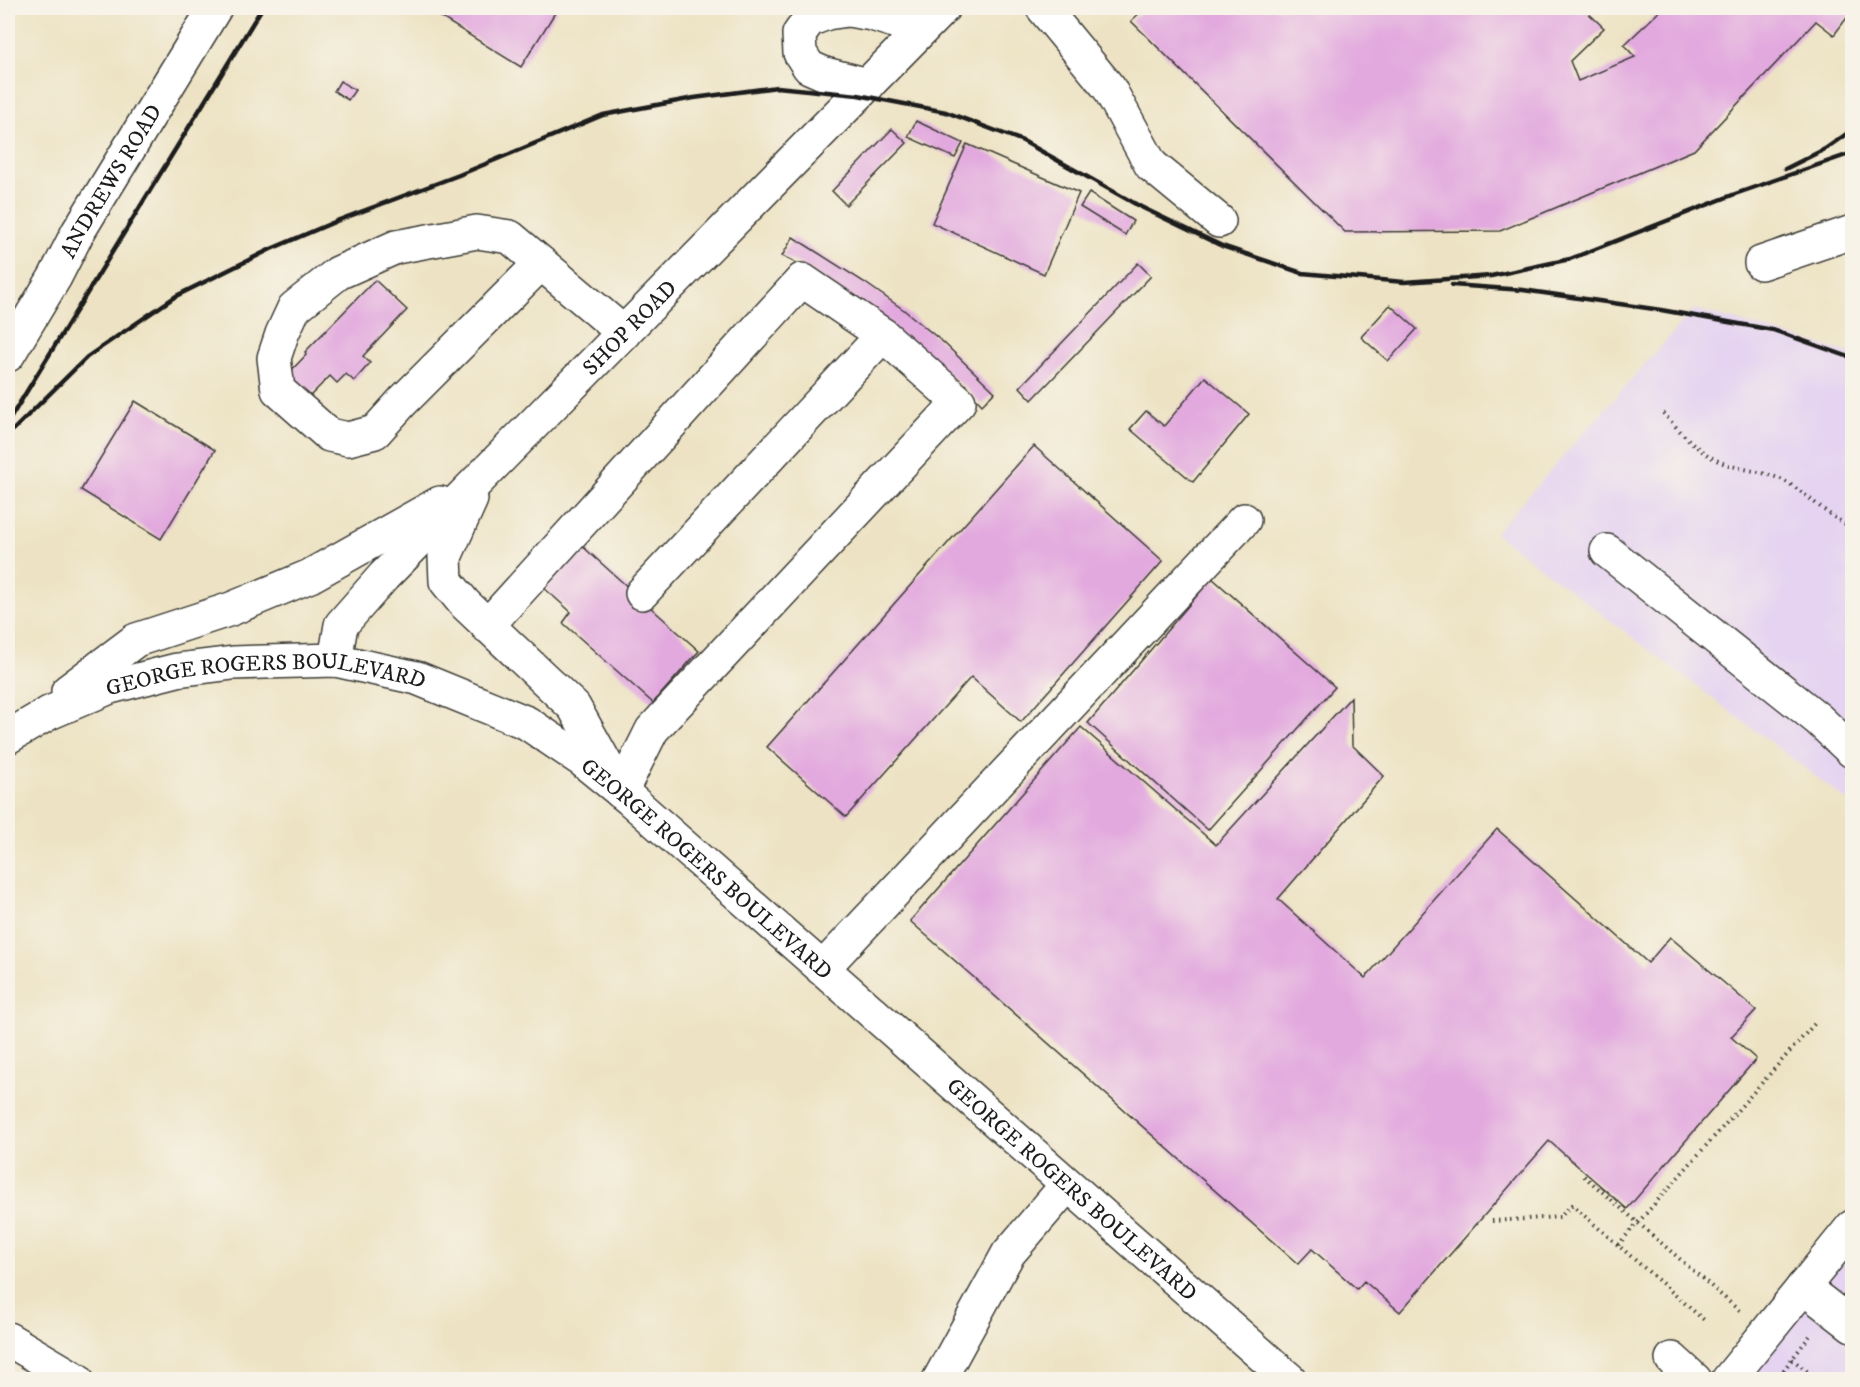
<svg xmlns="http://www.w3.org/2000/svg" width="1860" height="1387" font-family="'IM FELL DW Pica',serif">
	<rect width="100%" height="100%" fill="#f7f3e8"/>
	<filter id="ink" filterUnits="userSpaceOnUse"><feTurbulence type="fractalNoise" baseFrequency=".0167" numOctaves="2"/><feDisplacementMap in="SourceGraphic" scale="12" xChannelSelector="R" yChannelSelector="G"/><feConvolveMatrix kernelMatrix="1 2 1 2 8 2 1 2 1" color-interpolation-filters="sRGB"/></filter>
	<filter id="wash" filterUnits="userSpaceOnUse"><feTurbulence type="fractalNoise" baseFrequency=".008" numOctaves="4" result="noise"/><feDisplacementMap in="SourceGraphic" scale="24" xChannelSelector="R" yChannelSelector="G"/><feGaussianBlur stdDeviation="1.35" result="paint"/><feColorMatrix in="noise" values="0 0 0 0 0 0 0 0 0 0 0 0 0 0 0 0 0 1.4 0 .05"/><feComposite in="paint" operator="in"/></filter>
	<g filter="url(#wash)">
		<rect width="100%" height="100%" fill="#ede3c4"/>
		<path fill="#e5d3f1" d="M1694 309 1852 354V804L1495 533Z
			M1852 1230V1379H1730Z"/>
		<g id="blocks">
			<path fill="#e2a9de" d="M426 8H558L521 67Z
				M1145 8H1583L1604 28 1570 61 1578 81 1635 57 1624 45 1663 8H1852V11L1834 35 1816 21 1694 150 1500 231 1345 232 1131 21Z
				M340 81 355 90 348 100 334 91Z
				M916 121 963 143 955 158 908 137Z
				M892 129 907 143 846 205 832 191Z
				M967 144 1079 193 1044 274 932 223Z
				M1089 193 1133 221 1125 235 1080 207Z
				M793 237 864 282 904 310 944 343 995 392 982 405 965 387 807 268 782 256Z
				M1138 263 1151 276 1032 400 1020 387Z
				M375 280 407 310 363 356 370 363 354 381 346 374 337 383 330 376 303 403 281 381 306 355 305 352Z
				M1390 305 1417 329 1388 361 1361 337Z
				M1205 377 1249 414 1193 482 1130 429 1146 411 1164 426Z
				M135 401 215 450 161 539 81 490Z
				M1034 446 1163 561 1021 722 971 677 846 817 767 747Z
				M581 545 699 651 653 703 563 623 571 612 544 588Z
				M1212 578 1335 687 1208 830 1088 723Z
				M1351 697 1352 745 1384 776 1278 899 1365 978 1497 829 1648 963 1670 937 1756 1010 1731 1037 1756 1059 1627 1209 1549 1141 1400 1312 1364 1281 1357 1289 1312 1249 1298 1264 910 921 1081 727 1216 845Z"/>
		</g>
	</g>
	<g filter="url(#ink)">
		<use href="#blocks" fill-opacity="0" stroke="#3b3a35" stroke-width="1.5"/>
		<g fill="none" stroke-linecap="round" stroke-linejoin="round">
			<g stroke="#3b3a35" stroke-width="36">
				<g id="minor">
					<path d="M1043 8 1109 88 1151 165 1219 221"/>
					<path d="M868 85 825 74 809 67 800 53 799 34 809 20 827 13 848 10 872 14 921 30"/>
					<path d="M541 263 403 401 375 432 348 439 329 435 278 390 274 358 282 334 294 308 338 273 396 247 477 232 510 237 624 333"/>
					<path d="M1761 263 1852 232"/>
					<path id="s1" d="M8 355 55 277 78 232 215 8"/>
					<path d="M471 499 445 557 446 581 464 603 574 707 613 777"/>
					<path d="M1607 551 1818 719 1852 751"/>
					<path d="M642 593 883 335"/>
					<path d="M487 626 802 280 883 335 959 402 652 730 621 792"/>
					<path id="s2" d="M335 660 341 625 384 576 943 8"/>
					<path d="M68 691 136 640 231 609 310 576 440 503"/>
					<path id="s3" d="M8 737 49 713 110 687 177 670 233 663 335 660 417 678 527 723 582 760 630 799 1290 1380"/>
					<path d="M822 969 1244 520"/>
					<path d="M1803 1287 1852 1325"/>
					<path d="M8 1339 77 1380"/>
					<path d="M1672 1359 1695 1380"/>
					<path d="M939 1380 1008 1254 1067 1185"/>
					<path d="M1728 1380 1852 1227"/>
				</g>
			</g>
			<path stroke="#3b3a35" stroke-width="4" stroke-dasharray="1.5 4.5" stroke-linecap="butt" d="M1663 413C1681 432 1698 453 1723 463 1744 471 1768 471 1788 483 1811 497 1828 517 1852 527
				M1850 608 1852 605
				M1584 1176 1742 1313
				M1492 1221 1560 1217 1572 1205 1704 1320
				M1618 1245 1816 1022
				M1792 1359 1818 1380
				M1776 1380 1812 1333"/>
			<use href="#minor" stroke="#fff" stroke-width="33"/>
			<path stroke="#1c1c1c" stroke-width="4.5" d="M1785 169 1825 149 1852 130
				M1452 285 1523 290 1661 310 1773 330 1852 358
				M8 422 262 8
				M8 435 87 357 176 296 271 249 339 220 459 175 603 115 694 98 777 87 858 95 946 112 1023 141 1141 207 1222 246 1302 273 1404 282 1491 276 1570 259 1735 194 1852 153"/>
		</g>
	</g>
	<g text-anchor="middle" stroke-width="6" stroke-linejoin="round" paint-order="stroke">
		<g font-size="22" fill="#1c1c1c" stroke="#f7f3e8">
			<text dy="8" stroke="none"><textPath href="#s1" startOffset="202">ANDREWS ROAD</textPath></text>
			<text dy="8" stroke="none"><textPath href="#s2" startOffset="450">SHOP ROAD</textPath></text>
			<text dy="8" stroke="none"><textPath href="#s3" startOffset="272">GEORGE ROGERS BOULEVARD</textPath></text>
			<text dy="8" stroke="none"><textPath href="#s3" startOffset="776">GEORGE ROGERS BOULEVARD</textPath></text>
			<text dy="8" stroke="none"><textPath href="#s3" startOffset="1262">GEORGE ROGERS BOULEVARD</textPath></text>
		</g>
	</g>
	<rect width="1860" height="1387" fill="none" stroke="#f7f3e8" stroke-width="30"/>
</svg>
